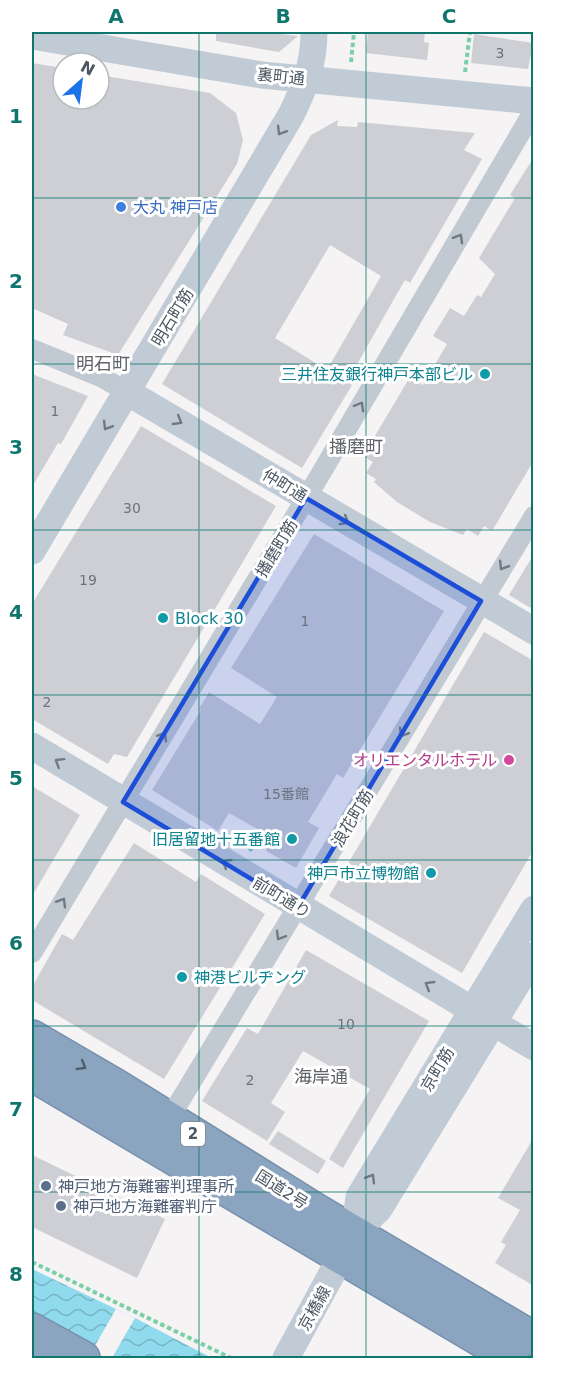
<svg xmlns="http://www.w3.org/2000/svg" width="565" height="1390" font-family="'DejaVu Sans','Noto Sans JP',sans-serif">
	<defs>
		<pattern id="water-waves" width="16" height="10" patternUnits="userSpaceOnUse" patternTransform="scale(1.5)"><rect width="16" height="10" fill="#90daee"/><path d="M0 5q4-4 8 0t8 0" fill="none" stroke="#78b4c4"/></pattern>
	</defs>
	<rect width="100%" height="100%" fill="#f5f3f3"/>
	<path fill="url(#water-waves)" d="M32 1269 135 1318 212 1358H32Z"/>
	<path fill="#f5f3f3" d="M116 1309 135 1318 112 1358H88Z"/>
	<path fill="#cdcfd5" fill-rule="evenodd" d="M216 32H282V34L298 36 279 52 216 41Z
		M368 32H425L424 42 429 43 427 60 366 53Z
		M474 34 533 43 528 69 471 63Z
		M32 63 63 68V99H99V75L210 93 236 113 243 140 237 164 118 355 63 335 68 324 32 308Z
		M338 120 337 126 357 127 358 122 475 133 464 150 482 159 410 283 405 280 390 306 347 382 352 385 302 468 162 384 311 135ZM330 245 381 276 327 370 275 338Z
		M534 157V460L492 531 484 526 478 536 467 529 463 535 430 522 397 502 374 482 376 479 366 473 373 462 363 456 410 377 423 385 447 344 433 336 450 308 464 316 477 295 481 297 495 274 479 258 515 198 510 195Z
		M32 374 88 396 61 444 58 443 32 487Z
		M141 426 276 506 127 757 114 754 108 764 32 719V604Z
		M314 534 444 611 343 778 337 774 308 822 319 828 296 868 266 851 273 838 229 813 218 831 152 790 201 710 199 709 209 692 260 724 277 697 231 668Z
		M534 554V610L509 595Z
		M484 632 534 661V849L462 973 329 896Z
		M32 786 80 815 32 896Z
		M134 843 196 882 201 874 265 914 164 1079 32 1000V987L62 934 73 940Z
		M306 950 429 1021 343 1168 329 1159 370 1089 303 1051 271 1103 285 1112 267 1141 202 1101 247 1028 258 1034Z
		M278 1131 326 1161 318 1174 269 1144Z
		M534 1137V1286L495 1263 506 1245 501 1242 520 1210 498 1198Z
		M32 1155 165 1219 137 1278 32 1227Z"/>
	<g fill="none" stroke-linecap="round" stroke-linejoin="round">
		<g stroke="#7690ad" stroke-width="36">
			<path id="highway" d="M32 1037 116 1086 317 1211 534 1339
				M32 1074 512 1358
				M32 1330 83 1358
				M32 1357 34 1358"/>
		</g>
		<path stroke="#7ad0a6" stroke-width="4" stroke-dasharray="4.5 3" stroke-linecap="butt" d="M351 62 354 32
			M465 72 470 32
			M237 831 252 846 250 851
			M32 1262 231 1358"/>
		<path stroke="#c1cad2" stroke-width="20" d="M32 349 103 378 127 392
			M32 953 320 475 534 110
			M169 1119 534 516"/>
		<path stroke="#c1cbd6" stroke-width="27" d="M32 36 262 75 534 101
			M127 392 534 631
			M32 551 291 115C305 87 314 63 314 32
			M32 746 534 1047
			M354 1233 379 1209 534 956
			M286 1358 354 1233 359 1197 534 909"/>
		<use href="#highway" stroke="#8ba5c1" stroke-width="33"/>
	</g>
	<defs><path id="oneway-chevron" d="M-2-3.5L2.5 0L-2 3.5" fill="none" stroke-width="1.6" stroke-linecap="round" stroke-linejoin="round" transform="scale(1.5)"/></defs>
	<g stroke="#6e7984">
		<use href="#oneway-chevron" transform="translate(281 131) rotate(121)"/>
		<use href="#oneway-chevron" transform="translate(178 421) rotate(31)"/>
		<use href="#oneway-chevron" transform="translate(107 426) rotate(121)"/>
		<use href="#oneway-chevron" transform="translate(345 521) rotate(31)"/>
		<use href="#oneway-chevron" transform="translate(59 762) rotate(-148)"/>
		<use href="#oneway-chevron" transform="translate(226 863) rotate(-149)"/>
		<use href="#oneway-chevron" transform="translate(429 985) rotate(-149)"/>
		<use href="#oneway-chevron" transform="translate(371 1178) rotate(-59)"/>
	</g>
	<g stroke="#6e7983">
		<use href="#oneway-chevron" transform="translate(459 238) rotate(-60)"/>
		<use href="#oneway-chevron" transform="translate(360 406) rotate(-60)"/>
		<use href="#oneway-chevron" transform="translate(503 566) rotate(122)"/>
		<use href="#oneway-chevron" transform="translate(403 733) rotate(121)"/>
		<use href="#oneway-chevron" transform="translate(163 736) rotate(-59)"/>
		<use href="#oneway-chevron" transform="translate(62 902) rotate(-59)"/>
		<use href="#oneway-chevron" transform="translate(280 936) rotate(121)"/>
	</g>
	<use stroke="#505e6b" href="#oneway-chevron" transform="translate(82 1066) rotate(31)"/>
	<path fill="#1d4ed8" fill-opacity="0.2" stroke="#1d4ed8" stroke-width="4.5" stroke-linejoin="round" d="M306 498 481 601 298 907 123 802Z"/>
	<path fill="none" stroke="#0f766e" stroke-width="1.5" stroke-opacity="0.55" d="M199 32V1358M366 32V1358M32 198H534M32 364H534M32 530H534M32 695H534M32 860H534M32 1026H534M32 1192H534"/>
	<circle fill="#3f7fe0" stroke="#fff" stroke-width="2" cx="121" cy="207" r="6"/>
	<g fill="#0f9aa8" stroke="#fff" stroke-width="2">
		<circle cx="485" cy="374" r="6"/>
		<circle cx="163" cy="618" r="6"/>
		<circle cx="292" cy="839" r="6"/>
		<circle cx="431" cy="873" r="6"/>
		<circle cx="182" cy="977" r="6"/>
	</g>
	<circle fill="#d1479c" stroke="#fff" stroke-width="2" cx="509" cy="760" r="6"/>
	<g fill="#5c6f8a" stroke="#fff" stroke-width="2">
		<circle cx="46" cy="1186" r="6"/>
		<circle cx="61" cy="1206" r="6"/>
	</g>
	<g text-anchor="middle" stroke-width="6" stroke-linejoin="round" paint-order="stroke">
		<g font-size="14" fill="#6b747e">
			<text x="500" y="58">3</text>
			<text x="55" y="416">1</text>
			<text x="132" y="513">30</text>
			<text x="88" y="585">19</text>
			<text x="305" y="626">1</text>
			<text x="47" y="707">2</text>
			<text x="286" y="799">15番館</text>
			<text x="346" y="1029">10</text>
			<text x="250" y="1085">2</text>
		</g>
		<rect fill="#fff" stroke="#808990" stroke-width="1.5" x="181" y="1122" width="24" height="24" rx="4.5"/>
		<g font-size="15" font-weight="bold" fill="#4a5661">
			<text x="193" y="1139">2</text>
		</g>
		<g font-size="16" fill="#4a5661" stroke="#fff">
			<text transform="translate(281 76) rotate(6)" y="6">裏町通</text>
			<text transform="translate(172 317) rotate(-59)" y="6">明石町筋</text>
			<text transform="translate(285 485) rotate(31)" y="6">仲町通</text>
			<text transform="translate(276 548) rotate(-59)" y="6">播磨町筋</text>
			<text transform="translate(352 818) rotate(-59)" y="6">浪花町筋</text>
			<text transform="translate(282 897) rotate(31)" y="6">前町通り</text>
			<text transform="translate(437 1069) rotate(-59)" y="6">京町筋</text>
			<text transform="translate(282 1189) rotate(32)" y="6">国道2号</text>
			<text transform="translate(314 1308) rotate(-61)" y="6">京橋線</text>
		</g>
		<g font-size="16" fill="#366cbe" stroke="#fff" text-anchor="start">
			<text x="133" y="213">大丸 神戸店</text>
		</g>
		<g font-size="16" fill="#0d838f" stroke="#fff" text-anchor="end">
			<text x="473" y="380">三井住友銀行神戸本部ビル</text>
			<text x="175" y="624" text-anchor="start">Block 30</text>
			<text x="280" y="845">旧居留地十五番館</text>
			<text x="419" y="879">神戸市立博物館</text>
			<text x="194" y="983" text-anchor="start">神港ビルヂング</text>
		</g>
		<g font-size="16" fill="#b23c85" stroke="#fff" text-anchor="end">
			<text x="497" y="766">オリエンタルホテル</text>
		</g>
		<g font-size="16" fill="#4e5e75" stroke="#fff" text-anchor="start">
			<text x="58" y="1192">神戸地方海難審判理事所</text>
			<text x="73" y="1212">神戸地方海難審判庁</text>
		</g>
		<g font-size="18" fill="#5f6368" stroke="#fff">
			<text x="103" y="370">明石町</text>
			<text x="356" y="453">播磨町</text>
			<text x="321" y="1083">海岸通</text>
		</g>
	</g>
	<rect width="565" height="1390" fill="none" stroke="#ffffff" stroke-width="66"/>
	<g transform="translate(81 81) rotate(28)"><circle r="28" fill="#ffffff" stroke="#b7bbc0" stroke-width="1.5"/>
	<path d="M0-4.5L10 22L0 15L-10 22Z" fill="#1a73e8"/>
	<text y="-9" font-size="16" font-weight="bold" text-anchor="middle" fill="#4a5661">N</text>
	</g>
	<rect x="33" y="33" width="499" height="1324" fill="none" stroke="#0f766e" stroke-width="2"/>
	<g font-size="20" text-anchor="middle" font-weight="bold" fill="#0f766e">
		<text x="116" y="23">A</text>
		<text x="283" y="23">B</text>
		<text x="449" y="23">C</text>
		<text x="16" y="123">1</text>
		<text x="16" y="288">2</text>
		<text x="16" y="454">3</text>
		<text x="16" y="619">4</text>
		<text x="16" y="785">5</text>
		<text x="16" y="950">6</text>
		<text x="16" y="1116">7</text>
		<text x="16" y="1281">8</text>
	</g>
</svg>
